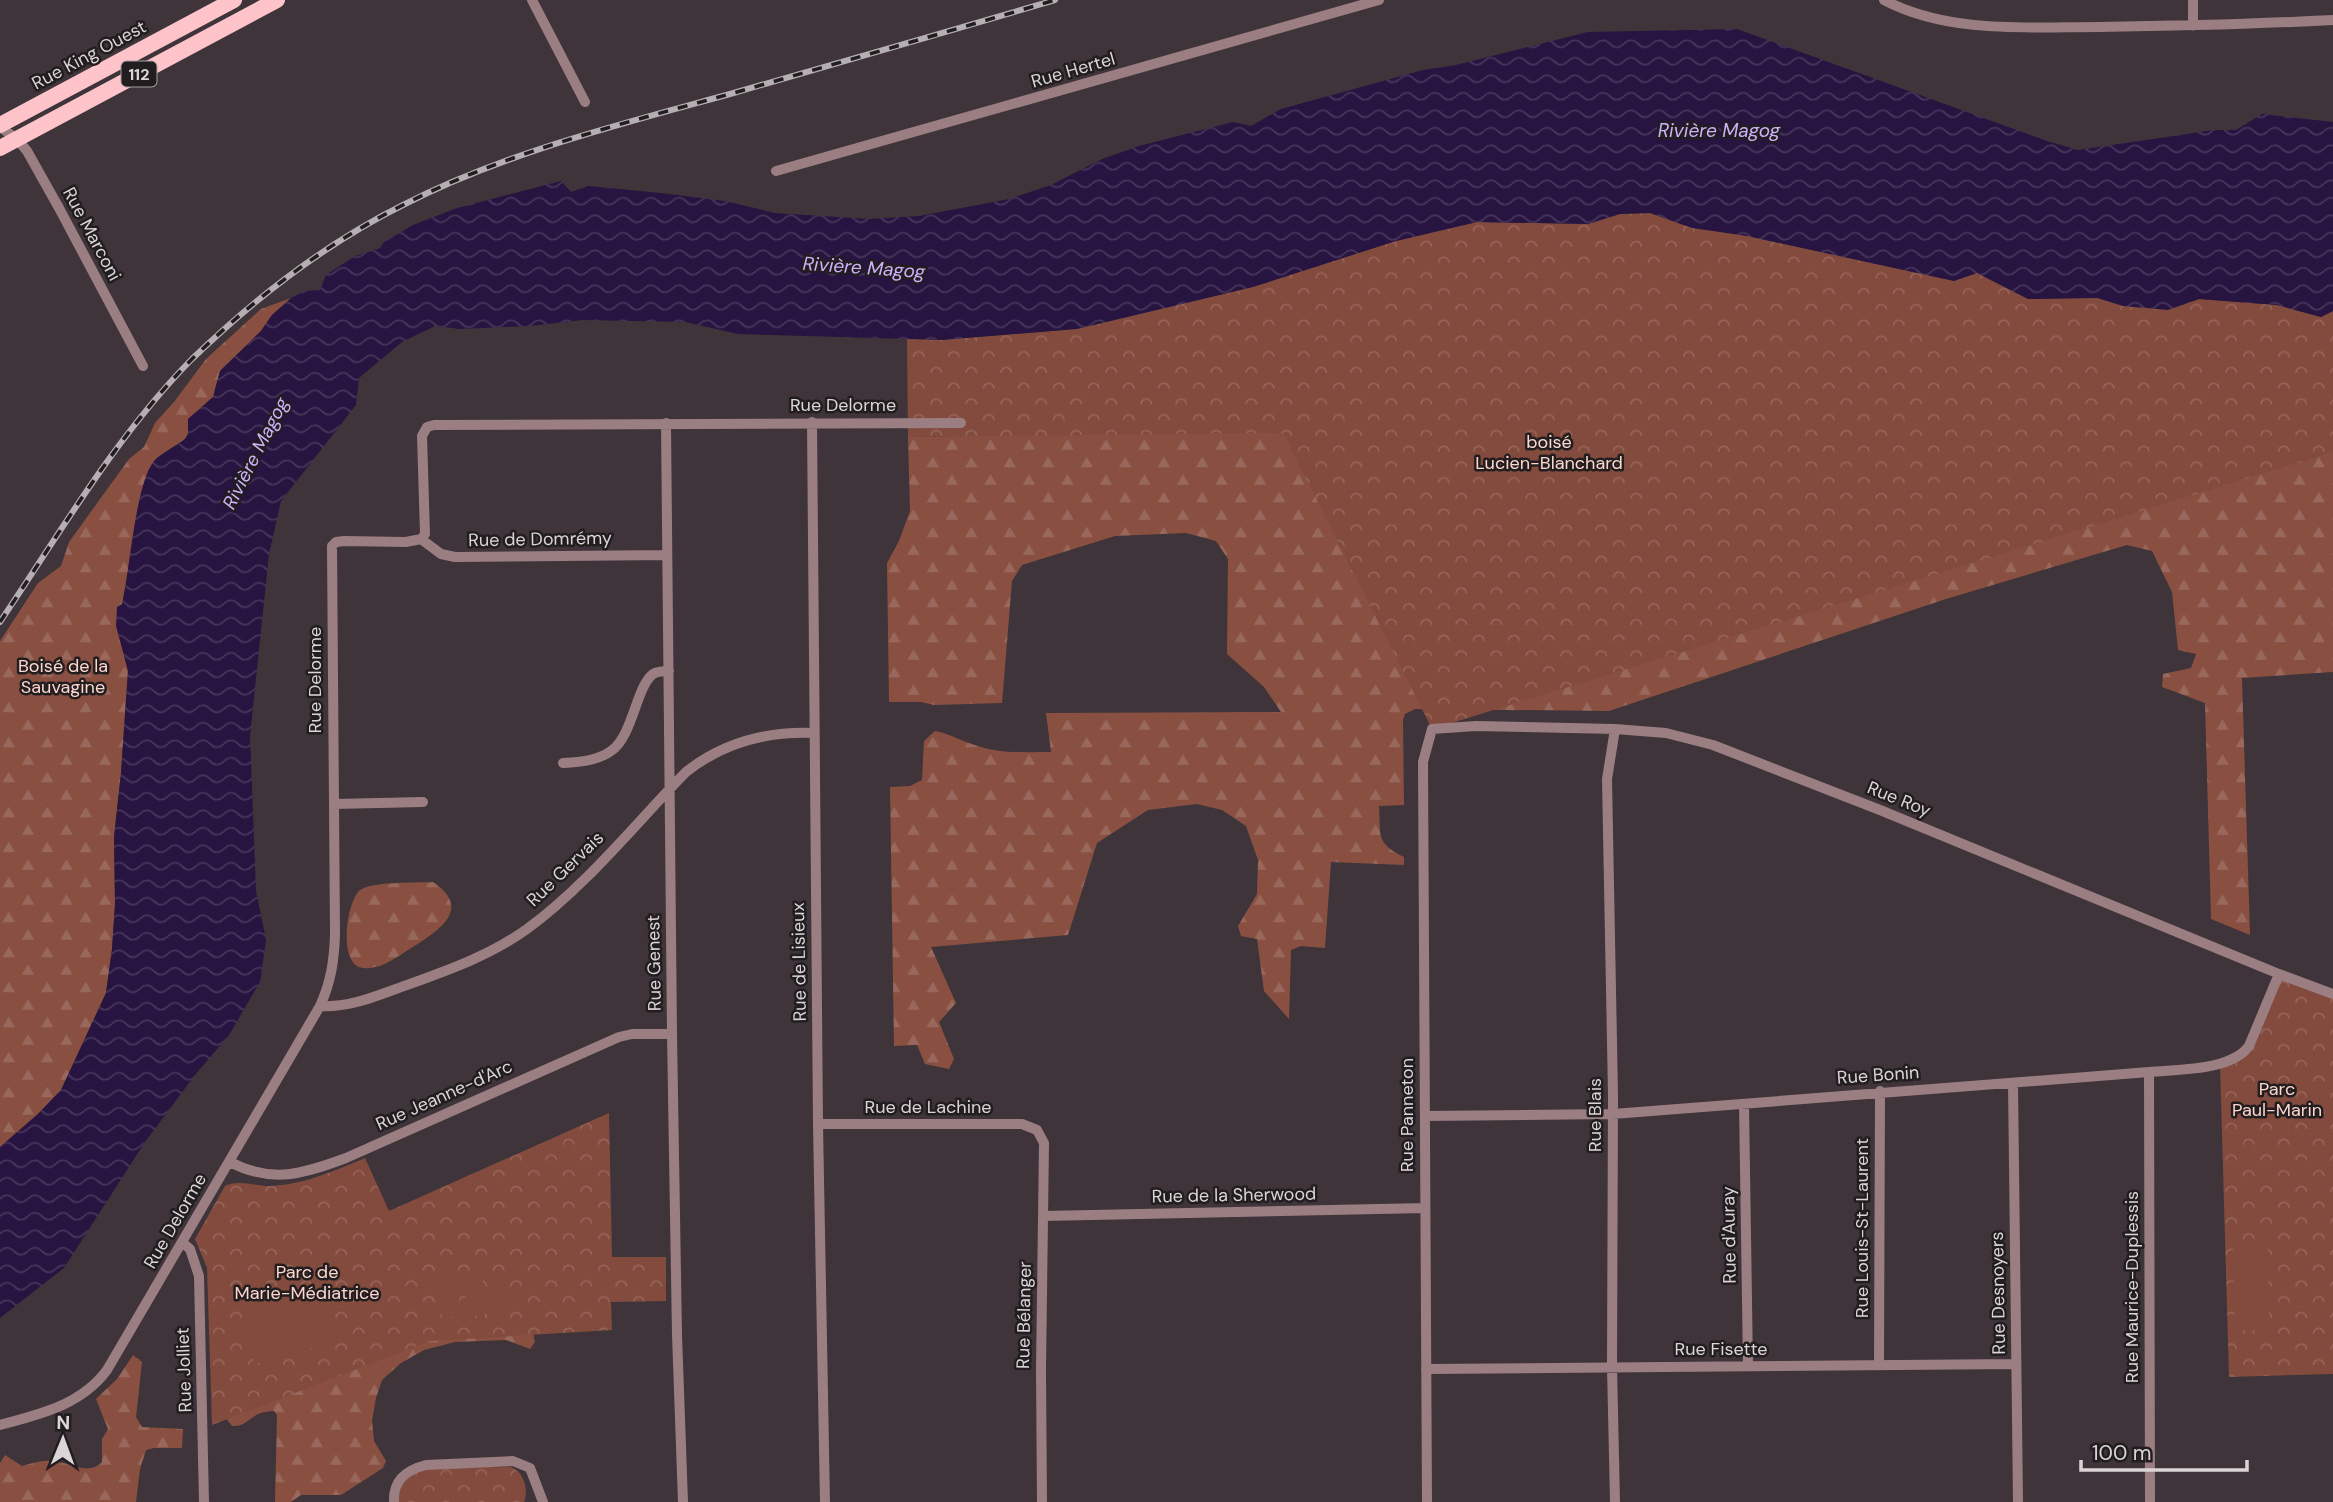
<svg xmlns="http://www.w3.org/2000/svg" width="2333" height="1502" font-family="'DM Sans',sans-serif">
	<defs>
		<pattern id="forest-firs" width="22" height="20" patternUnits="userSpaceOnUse" patternTransform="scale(1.75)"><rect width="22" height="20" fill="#895041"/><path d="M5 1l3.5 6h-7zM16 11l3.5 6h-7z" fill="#99685c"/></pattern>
		<pattern id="park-crowns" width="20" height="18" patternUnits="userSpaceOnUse" patternTransform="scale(1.75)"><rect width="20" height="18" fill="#834b3d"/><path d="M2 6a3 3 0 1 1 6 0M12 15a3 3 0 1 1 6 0" fill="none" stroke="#946458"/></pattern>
		<pattern id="water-waves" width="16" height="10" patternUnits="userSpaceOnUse" patternTransform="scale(1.75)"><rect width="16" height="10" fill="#271440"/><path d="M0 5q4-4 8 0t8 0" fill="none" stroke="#46355b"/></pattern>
	</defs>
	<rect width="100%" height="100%" fill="#3e3439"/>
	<path fill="url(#forest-firs)" d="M1620 214 1747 236 1954 281 1977 273 2028 299 2097 298 2321 317 2333 311V672L2242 678 2250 935 2211 919 2205 703 2162 687 2163 674 2191 668 2196 654 2178 650 2172 592 2152 551 2127 545 1946 599 1609 711 1415 709 1405 714 1403 720 1404 805 1379 806C1381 835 1375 843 1404 857V865L1331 862 1325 948 1301 946 1291 950 1289 1019 1264 991 1257 939 1241 936 1238 926 1257 894 1258 860 1246 826 1222 810 1197 804 1148 810 1097 843 1068 935 931 947 956 1003 939 1022 954 1059 949 1069 925 1064 917 1045 894 1046 890 787 910 786 922 780 924 741 935 731C951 734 963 742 978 746 1000 754 1028 752 1051 752L1046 713 1281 712 1264 687 1227 654 1228 559 1216 541 1186 533 1115 536 1022 565 1012 581 1002 703 934 705 921 702H889L887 563 899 541 910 511 908 437 960 436 907 339 942 340 1077 329 1253 287 1396 241 1588 224Z
		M291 298 272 315 261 331 220 371 213 397 188 419V434L185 439 164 453 144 486 122 605 128 671 121 773 114 837 115 904 112 949 106 993 61 1090 38 1114 0 1147V641L38 583 61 566 69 542 129 459 144 447 155 423 174 402 206 359 261 309Z
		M433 882C471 908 442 928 416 945 399 955 383 970 363 968 338 966 346 904 359 891 369 881 418 883 433 882Z
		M531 1324 535 1342 530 1349 506 1340 455 1342 424 1350 401 1363 382 1380 376 1398 372 1421 374 1441 386 1461 383 1468 341 1495H301L291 1502H275L277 1415 274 1411C273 1411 262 1412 261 1413 249 1417 246 1427 232 1426L225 1417 387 1338Z
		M133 1355 142 1362 136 1417 142 1427 183 1429 182 1448H154L146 1450 140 1469 136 1502H0V1463L5 1455 22 1466C31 1464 41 1460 50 1461 69 1461 87 1477 102 1462V1439L108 1429 96 1399 117 1379Z"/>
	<path fill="url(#park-crowns)" d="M1650 213 1692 228 1747 236 1954 281 1977 273 2028 299 2097 298 2123 306 2168 310 2199 299 2277 305 2321 317 2333 311V452L1432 729 1283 433 908 437 907 339 942 340 1077 329 1253 287 1396 241 1477 222 1588 224 1620 214Z
		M2279 974 2333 994V1374L2229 1377 2220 1064 2243 1054Z
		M609 1113 612 1257H666V1301L611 1302 612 1330 430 1341 212 1425 207 1268 195 1239 225 1186C237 1179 255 1186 269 1186 303 1185 334 1171 365 1158L389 1211Z
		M511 1467C524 1472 529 1490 524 1502H398C400 1492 400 1484 408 1477 424 1463 488 1468 511 1467Z"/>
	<path fill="#834b3d" d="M2237 1247H2265L2268 1250 2269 1327 2265 1331 2239 1330 2235 1327 2233 1250Z
		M507 1274 510 1313 492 1314 489 1275Z
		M482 1275 485 1315 467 1316 464 1277Z
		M458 1277 460 1316 442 1318 440 1278Z
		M322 1281 338 1341 255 1364 239 1304Z"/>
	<path fill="url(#water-waves)" d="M1737 29 2047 141 2078 150 2214 130H2236L2262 114 2333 122V311L2321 317 2277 305 2199 299 2168 310 2123 306 2097 298 2028 299 1977 273 1954 281 1747 236 1692 228 1650 213 1620 214 1588 224 1477 222 1396 241 1253 287 1077 329 942 340 738 334 685 322 582 320 529 326 460 329 435 326 402 342 359 378 356 405 281 501 269 554 250 736 256 891 266 940 260 982 229 1035 195 1075 145 1142 64 1268 0 1318V1147L38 1114 61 1090 106 993 112 949 115 904 114 837 121 773 128 671 116 626 117 607 122 604C130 571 135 485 154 461 162 452 176 447 185 439L188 434V419L213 397 220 371 261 331 272 315 291 298 305 291 320 290 326 275 355 256 380 248 384 242 413 225 457 208 561 181 571 192 588 186 661 193 725 201 775 213 869 219 919 216 1009 199 1051 185 1102 159 1139 146 1233 122 1251 126 1281 109 1423 70 1456 65 1588 32Z"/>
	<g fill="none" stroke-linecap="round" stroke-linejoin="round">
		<path stroke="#9b7e81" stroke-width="10" d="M532 0 585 102
			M1884 0C1949 34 2028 27 2099 27 2177 26 2255 24 2333 20
			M2193 26V0
			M0 127 17 139 27 151 59 208 143 366
			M776 171 1379 0
			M812 422 818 1124 825 1502
			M666 423 672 1034 677 1335 683 1502
			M421 539 441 554 455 557 666 555
			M1615 729 1607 779 1613 1095 1612 1367 1615 1502
			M563 763C579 762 597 761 611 751 633 736 636 687 653 674 658 671 663 671 669 671
			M334 804 423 802
			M320 1006C351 1008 378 995 407 985 449 970 491 955 527 929 585 887 636 823 686 772 724 742 766 731 814 733
			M2149 1072 2150 1502
			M2013 1083 2018 1502
			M1744 1104 1748 1366
			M1425 1116 1613 1114 2149 1072C2178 1069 2231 1071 2249 1046L2279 974
			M818 1124H1022L1037 1130 1044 1143 1041 1370 1042 1502
			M230 1162C272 1184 303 1174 346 1158L619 1037 632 1034H672
			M1043 1216 1425 1208
			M183 1243 190 1249 199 1276 204 1502
			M1879 1365 1880 1091
			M1426 1369 2016 1364
			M0 1425C41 1414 81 1405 107 1370L320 1006C331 982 334 961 335 935L332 546 336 542 344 541 406 542 421 539 425 534 422 436 427 427 434 425 961 423
			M394 1502C393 1480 406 1470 426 1465L513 1461 530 1468 543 1502
			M1427 1502 1423 762 1432 729 1476 726 1615 729 1666 733 1713 745 1880 810 2279 974 2333 994"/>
		<path stroke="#ffc3ca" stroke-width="16" d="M0 125 234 0
			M0 148 277 0"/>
		<g stroke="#b5aeb2" stroke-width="6">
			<path id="rail" d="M0 622C60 533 116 436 192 359 255 298 325 244 403 205 504 153 621 124 730 94 838 63 947 32 1055 0"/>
		</g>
		<use href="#rail" stroke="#221d1f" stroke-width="3.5" stroke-dasharray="10" stroke-linecap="butt"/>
	</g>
	<g text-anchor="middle" stroke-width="5" stroke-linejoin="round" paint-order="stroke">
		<rect fill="#221d1f" stroke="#a49ea0" stroke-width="2" x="121.5" y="61.5" width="35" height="25" rx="5"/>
		<g font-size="16" font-weight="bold" fill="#dbd5d8">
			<text x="139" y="80">112</text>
		</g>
		<g font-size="18" fill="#dbd5d8" stroke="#221d1f">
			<text transform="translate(89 55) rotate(-28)" y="6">Rue King Ouest</text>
			<text transform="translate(1073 70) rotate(-16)" y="6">Rue Hertel</text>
			<text transform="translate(92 234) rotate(62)" y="6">Rue Marconi</text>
			<text x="843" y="411">Rue Delorme</text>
			<text transform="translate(540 539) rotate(-1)" y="6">Rue de Domrémy</text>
			<text transform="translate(315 680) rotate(-90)" y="6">Rue Delorme</text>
			<text transform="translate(1899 799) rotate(22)" y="6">Rue Roy</text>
			<text transform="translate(565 869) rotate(-44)" y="6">Rue Gervais</text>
			<text transform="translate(799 962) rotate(-91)" y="6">Rue de Lisieux</text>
			<text transform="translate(654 963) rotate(-91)" y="6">Rue Genest</text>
			<text transform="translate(1878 1075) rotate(-4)" y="6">Rue Bonin</text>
			<text transform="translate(444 1095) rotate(-24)" y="6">Rue Jeanne-d'Arc</text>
			<text x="928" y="1113">Rue de Lachine</text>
			<text transform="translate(1407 1115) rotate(-90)" y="6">Rue Panneton</text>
			<text transform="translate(1595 1115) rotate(-90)" y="6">Rue Blais</text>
			<text transform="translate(1234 1195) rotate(-1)" y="6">Rue de la Sherwood</text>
			<text transform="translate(175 1221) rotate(-60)" y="6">Rue Delorme</text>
			<text transform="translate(1862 1228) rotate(-90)" y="6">Rue Louis-St-Laurent</text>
			<text transform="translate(1729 1235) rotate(-91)" y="6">Rue d'Auray</text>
			<text transform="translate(2132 1287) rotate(-90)" y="6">Rue Maurice-Duplessis</text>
			<text transform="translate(1998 1293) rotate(-91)" y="6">Rue Desnoyers</text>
			<text transform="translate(1024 1315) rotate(-89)" y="6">Rue Bélanger</text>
			<text x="1721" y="1355">Rue Fisette</text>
			<text transform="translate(184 1370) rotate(-92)" y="6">Rue Jolliet</text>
		</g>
		<g font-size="18" fill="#fdd7ce" stroke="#221d1f">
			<text x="1549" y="448">boisé<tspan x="1549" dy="21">Lucien-Blanchard</tspan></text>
			<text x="63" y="672">Boisé de la<tspan x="63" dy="21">Sauvagine</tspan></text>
			<text x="2277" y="1095">Parc<tspan x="2277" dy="21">Paul-Marin</tspan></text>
			<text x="307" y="1278">Parc de<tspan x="307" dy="21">Marie-Médiatrice</tspan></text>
		</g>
		<g font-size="19" font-style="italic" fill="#cdb1fe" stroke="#221d1f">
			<text x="1719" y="137">Rivière Magog</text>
			<text transform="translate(864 267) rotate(4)" y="7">Rivière Magog</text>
			<text transform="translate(255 453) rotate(-63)" y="7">Rivière Magog</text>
		</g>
	</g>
	<g transform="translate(63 1439) rotate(1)" stroke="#221d1f" stroke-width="5" paint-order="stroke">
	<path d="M0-5L12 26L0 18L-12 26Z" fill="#dbd5d8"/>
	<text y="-10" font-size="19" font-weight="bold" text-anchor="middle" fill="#dbd5d8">N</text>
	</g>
	<path d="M2081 1460v10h166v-10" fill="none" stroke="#dbd5d8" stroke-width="3.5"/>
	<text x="2092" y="1460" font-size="21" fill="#dbd5d8" stroke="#221d1f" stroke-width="5" paint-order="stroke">100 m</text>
</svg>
